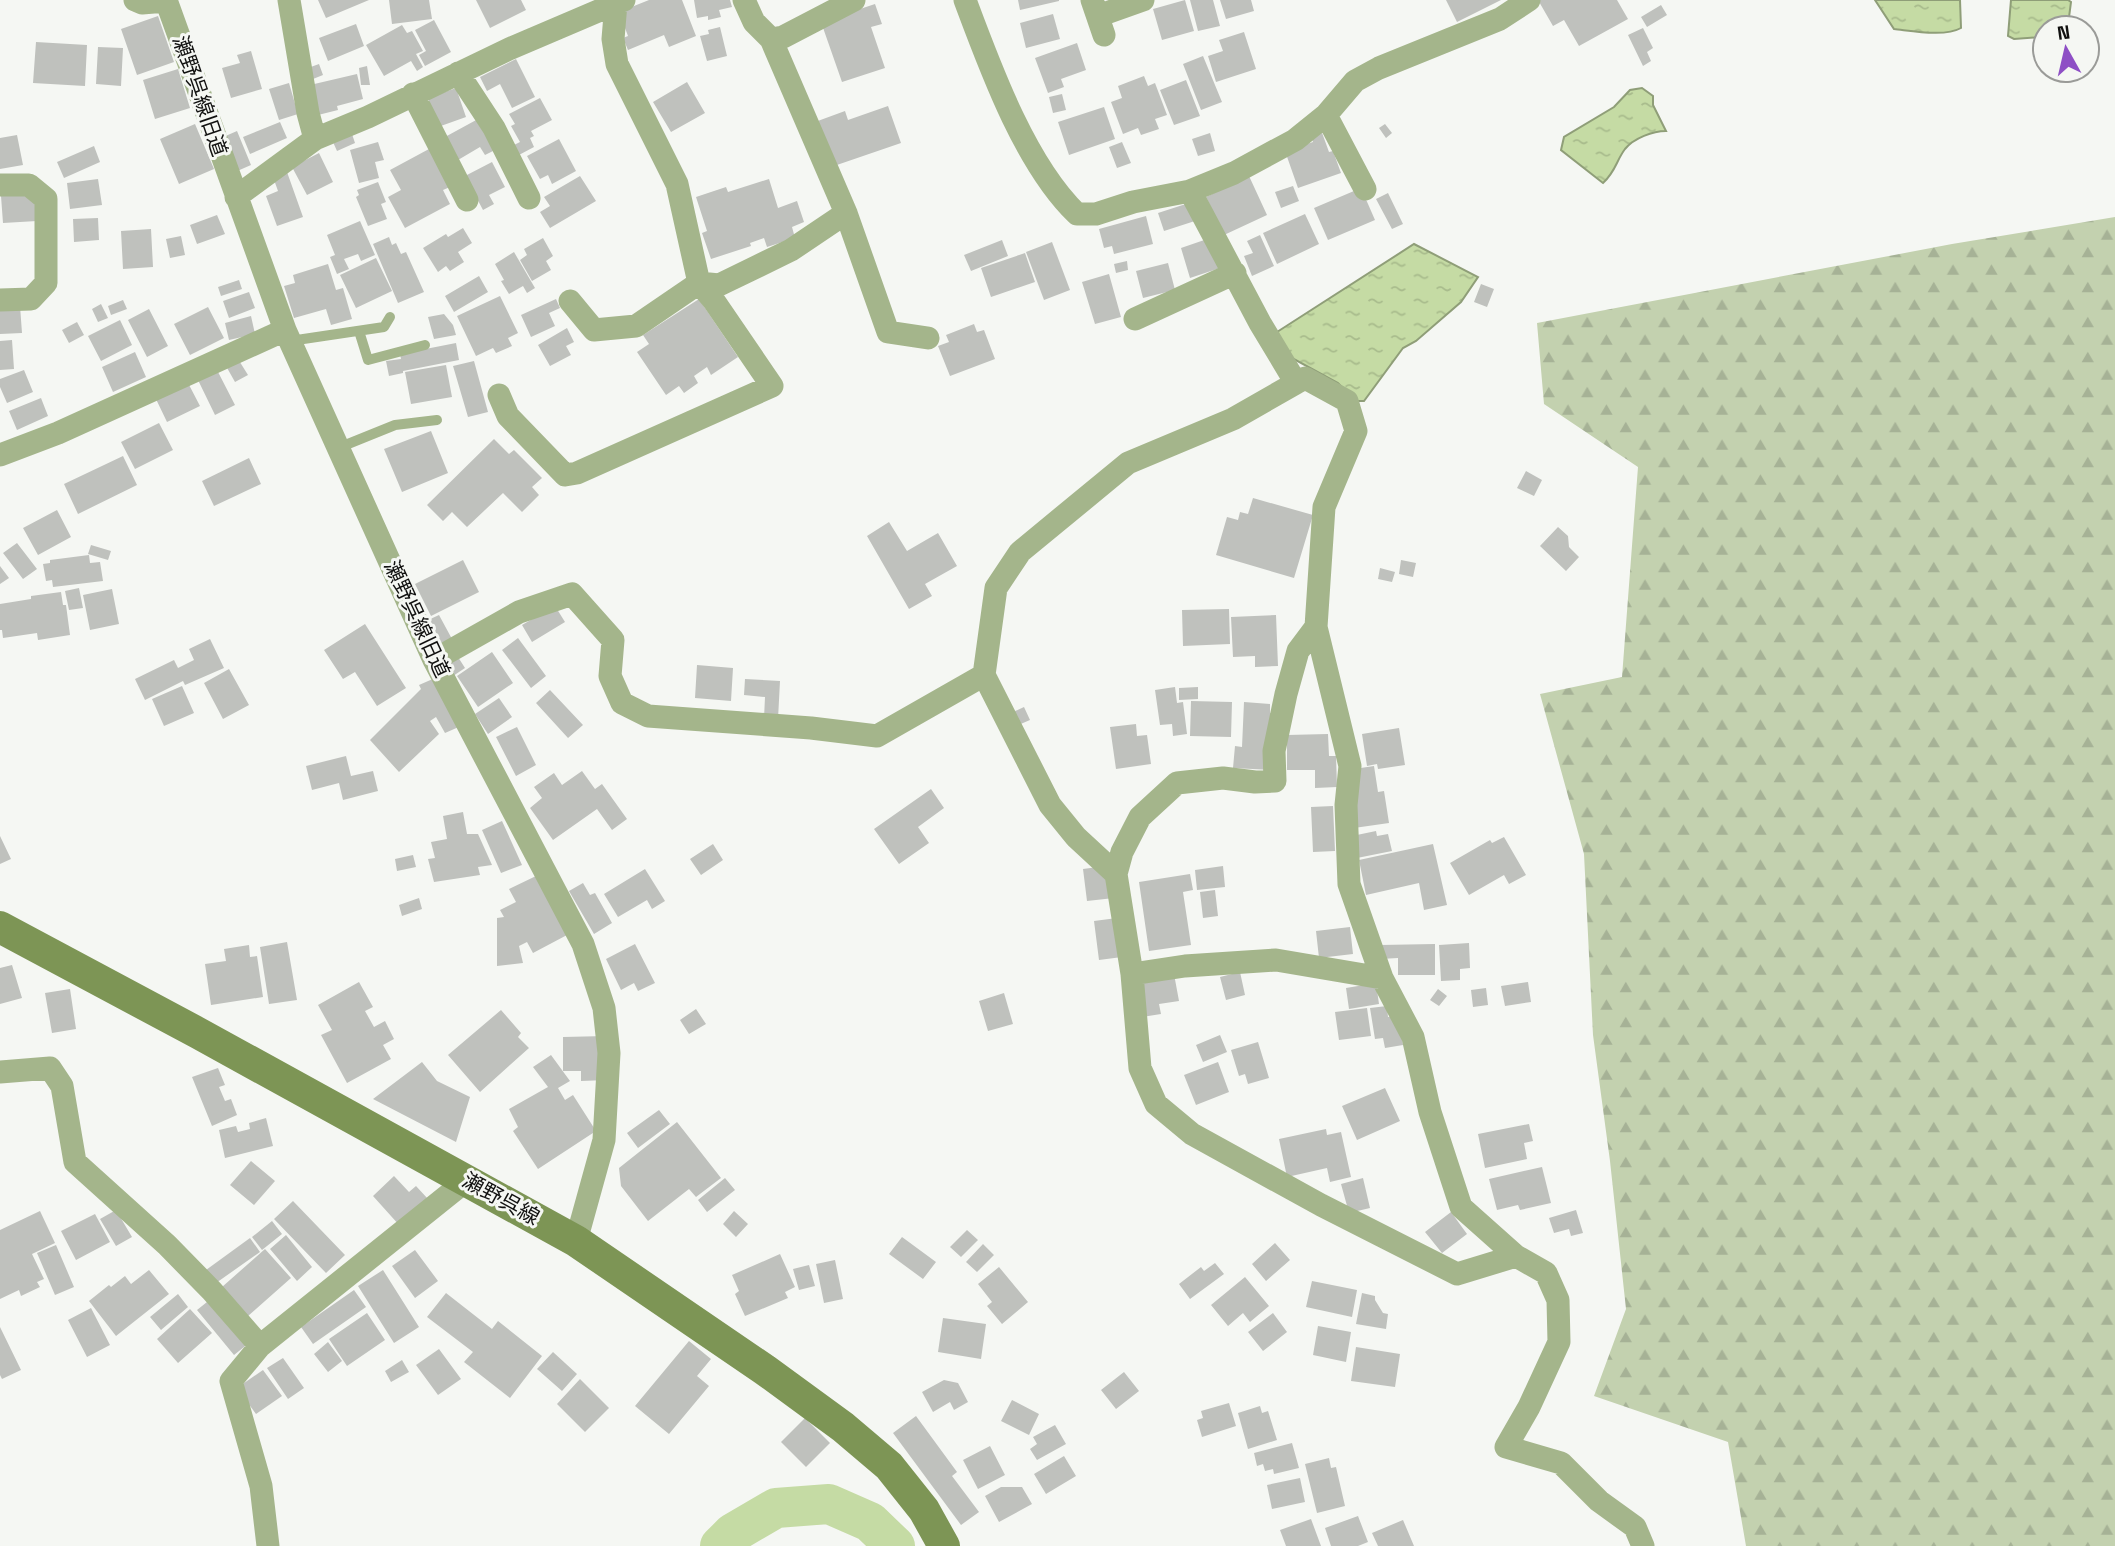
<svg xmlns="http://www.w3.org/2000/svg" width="2115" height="1546" font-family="'Space Grotesk','Noto Sans JP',sans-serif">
	<defs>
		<pattern id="forest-firs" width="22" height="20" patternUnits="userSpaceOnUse" patternTransform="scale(1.75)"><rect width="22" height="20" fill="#c3d1af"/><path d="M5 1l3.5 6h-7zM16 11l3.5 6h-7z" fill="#a6b296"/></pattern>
		<pattern id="water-ripples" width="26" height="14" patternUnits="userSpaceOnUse" patternTransform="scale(1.75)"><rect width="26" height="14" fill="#c5dba4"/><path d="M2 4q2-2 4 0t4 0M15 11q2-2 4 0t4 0" fill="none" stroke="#a8bb8c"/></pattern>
	</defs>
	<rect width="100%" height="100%" fill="#f5f7f3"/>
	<path fill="url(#forest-firs)" d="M2115 217V1546H1746L1728 1442 1594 1396 1626 1309 1610 1161 1593 1035 1584 854 1540 694 1622 677 1638 467 1544 404 1537 323 1952 244Z"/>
	<path fill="url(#water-ripples)" stroke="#8f9e78" stroke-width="2" d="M1875 0H1960L1961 28C1945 37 1913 31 1894 29Z
		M2011 0H2068L2071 2 2068 25 2065 28H2045V36L2043 37 2014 39 2008 36Z
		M1642 88 1653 96V105L1666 131C1653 131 1634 138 1625 149 1616 161 1616 171 1603 183L1561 150 1564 137 1614 107 1630 90Z
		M1414 244 1478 277 1461 302 1416 341 1403 348 1364 401H1355L1338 383 1290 357 1277 332Z"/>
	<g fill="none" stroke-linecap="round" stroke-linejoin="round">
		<path stroke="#c5dba4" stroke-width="40" d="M720 1546 733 1533 776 1508 829 1504 870 1522 895 1546"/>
	</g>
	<path fill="#bfc1bd" d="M318 0H369L326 18Z
		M389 0H429L432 19 392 24Z
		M476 0H521L526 10 490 28Z
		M649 0H682L696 36 669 47 664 35 628 50 623 38 628 36 619 12Z
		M694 0H730L732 7 719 10 721 17 708 20V16L697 18Z
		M1018 0H1059V1L1020 10Z
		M1185 0 1194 31 1162 40 1153 9Z
		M1190 0H1213L1220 26 1198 31Z
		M1220 0H1251L1254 11 1226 19Z
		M1446 0H1501L1457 22Z
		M1538 0H1617L1628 19 1579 46 1564 20 1553 26Z
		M875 4 882 24 871 27 885 68 842 82 821 22Z
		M1661 5 1667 15 1647 27 1641 17Z
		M1053 14 1060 39 1026 48 1020 23Z
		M158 16 174 62 137 75 121 29Z
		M434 20 451 52 425 66 419 55 426 51 415 30Z
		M356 24 364 46 328 61 319 38Z
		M402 25 407 33 412 31 423 51 416 54 423 67 417 71 411 61 384 76 366 45Z
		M720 27 727 56 707 61 700 36 709 34 708 30Z
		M1643 28 1653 48 1647 52 1651 61 1643 66 1628 35Z
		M1244 32 1256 69 1216 82 1208 56 1223 51 1219 40Z
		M36 42 87 45 85 86 33 83Z
		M1077 43 1086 70 1061 79 1064 87 1048 93 1035 58Z
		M98 47 123 48 121 86 96 84Z
		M251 51 262 89 231 98 222 68 240 63 237 55Z
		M1203 56 1222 102 1201 110 1183 64Z
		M516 59 535 97 512 108 500 84 487 91 480 77Z
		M319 64 323 75 313 79 308 68Z
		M367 66 370 85H361L359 68Z
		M178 69 190 108 155 119 143 80Z
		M357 74 363 99 337 106 338 110 318 115 310 85Z
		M1144 76 1148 86 1155 83 1167 115 1155 119 1159 129 1141 135 1138 128 1123 134 1111 102 1122 98 1118 86Z
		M1186 80 1200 116 1174 125 1160 90Z
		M687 82 705 113 671 132 653 102Z
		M289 83 298 114 279 120 269 89Z
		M456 88 466 117 438 127 428 98Z
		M1062 94 1066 110 1053 113 1049 97Z
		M540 98 552 120 531 131 534 136 530 138 534 147 517 156 512 146 520 142 511 126 515 124 509 114Z
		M888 106 901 143 831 167 815 122 845 111 848 120Z
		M1104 107 1115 139 1069 155 1058 122Z
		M478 119 495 150 485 155 480 147 458 160 445 137Z
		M280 122 287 138 250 154 243 137Z
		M195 124 214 169 179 184 160 139Z
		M1385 124 1392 133 1386 138 1379 128Z
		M1321 130 1329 152 1333 151 1341 173 1298 188 1285 151 1313 142 1310 133Z
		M237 131 251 165 235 172 221 138Z
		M1210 133 1215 151 1198 156 1192 139Z
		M352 134 355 143 337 151 333 142Z
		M17 135 23 165 0 169V138Z
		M559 139 576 171 552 184 548 175 540 179 527 156Z
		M378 142 384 160 375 162 379 178 359 183 350 150Z
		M1122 142 1131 163 1117 168 1109 147Z
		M94 146 100 162 64 178 57 162Z
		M429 149 450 187 443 190 450 204 405 228 388 197 401 190 390 170Z
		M319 153 333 182 307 195 292 167Z
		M492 162 505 187 489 195 494 204 483 210 465 176Z
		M287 172 303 217 277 226 266 196 278 191 273 177Z
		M580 176 596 201 550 228 540 212 550 206 544 197Z
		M1249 176 1267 215 1224 235 1206 197Z
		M98 179 102 205 70 209 67 183Z
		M769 179 778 208 797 201 804 222 792 227 795 238 767 247 764 238 750 243 751 246 711 259 702 233 707 231 696 197 726 187 728 192Z
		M378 182 386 202 381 204 387 219 368 226 356 197 359 195 357 190Z
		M1293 186 1299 201 1281 208 1275 192Z
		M1361 188 1375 220 1328 240 1314 208Z
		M35 193 37 221 3 223 1 196Z
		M1388 193 1403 224 1392 229 1376 199Z
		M1192 202 1198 220 1164 231 1158 213Z
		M1305 214 1319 244 1277 264 1263 233Z
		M217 215 225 234 197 244 190 225Z
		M1146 216 1153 244 1114 254 1112 246 1104 248 1099 229Z
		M98 218 99 240 74 242 73 219Z
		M360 221 375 255 361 261 358 254 344 259 349 269 337 274 330 257 335 255 327 235Z
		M463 228 472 243 458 252 464 262 450 271 446 266 438 272 423 248 446 234 448 237Z
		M151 229 153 267 123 269 121 231Z
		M1260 235 1274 266 1252 276 1244 256 1253 253 1247 241Z
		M181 236 185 255 170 258 166 239Z
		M389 237 392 245 396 243 401 254 406 252 424 292 398 303 373 244Z
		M1213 237 1223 267 1190 278 1181 248Z
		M543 238 553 256 546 261 551 270 532 281 520 260 527 255 524 249Z
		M1002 240 1008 256 971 271 964 255Z
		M1052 242 1070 290 1044 300 1026 252Z
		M514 252 535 288 527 293 523 286 509 294 501 281 504 280 495 264Z
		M1025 253 1035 282 991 297 981 268Z
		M376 258 392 291 356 308 340 275Z
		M1127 261 1128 270 1116 273 1114 264Z
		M1168 263 1175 290 1143 298 1136 271Z
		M328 264 336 290 343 288 352 319 331 325 326 309 294 318 284 286 295 283 293 275Z
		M1109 274 1121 317 1095 324 1082 282Z
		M479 276 488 292 454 312 445 296Z
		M239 280 242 289 221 296 218 287Z
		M1481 284 1494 289 1487 307 1474 302Z
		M249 292 255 308 229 318 223 301Z
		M500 296 518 333 508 338 512 346 496 353 493 348 476 356 457 316Z
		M556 299 560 308 549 313 555 326 531 337 521 315Z
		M699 299 738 357 711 375 707 367 694 376 698 383 684 393 679 386 666 395 637 352 649 344 643 335Z
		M123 300 127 309 111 315 108 306Z
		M101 304 108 318 98 322 92 309Z
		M20 306 22 333 0 334V307Z
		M208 307 224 338 190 355 174 324Z
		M149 309 168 346 147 357 128 320Z
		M444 314 453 325 456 335 434 339 428 317Z
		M251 316 255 334 229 340 225 323Z
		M120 320 132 345 101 361 88 336Z
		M77 322 84 335 69 343 62 330Z
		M974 324 977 332 984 330 995 359 950 376 938 346 949 342 946 335Z
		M567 328 574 342 566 346 571 355 550 366 538 345Z
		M12 340 14 369 0 370V341Z
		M456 343 459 360 403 371V373L389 376 386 361 401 359 400 354Z
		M135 352 146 377 113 392 102 367Z
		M238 359 248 375 235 382 226 366Z
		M474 361 488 412 468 417 453 366Z
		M446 365 452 397 411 404 405 372Z
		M24 370 33 392 7 403 0 387V379Z
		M217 370 235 405 215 415 198 380Z
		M187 381 200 406 167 422 155 397Z
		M41 398 48 416 17 430 9 411Z
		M159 423 173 450 135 469 121 442Z
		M431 431 448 473 402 492 384 449Z
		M494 439 509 454 514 450 542 478 532 487 539 495 522 512 503 493 467 527 452 512 443 521 427 505Z
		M123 456 137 485 78 514 64 484Z
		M249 458 261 484 214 506 202 481Z
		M1526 471 1542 480 1534 496 1517 488Z
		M1253 498 1313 515 1294 578 1216 555 1227 517 1238 520 1240 512 1248 514Z
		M57 510 71 537 38 555 23 528Z
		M889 522 907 551 938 533 957 566 925 584 932 596 909 609 867 536Z
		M1558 527 1568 536 1569 547 1579 557 1566 571 1540 546Z
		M17 543 37 569 23 579 3 553Z
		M91 545 111 551 108 560 88 554Z
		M89 555 90 563 100 562 103 581 53 587 52 580 46 581 43 564 50 563V560Z
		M463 560 479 592 431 616 415 584Z
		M1401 560 1416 563 1413 577 1399 574Z
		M0 566 9 578 0 584Z
		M1380 568 1395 572 1392 582 1378 579Z
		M79 588 83 608 69 610 65 591Z
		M112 589 119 624 90 630 83 595Z
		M61 592 63 605H66L70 635 38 640 37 633 3 638 2 630H0V604L31 599V596Z
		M555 606 565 622 532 642 522 625Z
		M1229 609 1230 644 1183 646 1182 610Z
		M439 615 452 639 439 646 426 621Z
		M1276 615 1278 666 1255 667V656L1233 657 1231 617Z
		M365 624 406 688 377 706 355 672 343 679 324 650Z
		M518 638 546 676 531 688 502 650Z
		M210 639 224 668 185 685 183 681 145 700 135 679 174 660 178 668 194 660 189 649Z
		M492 652 513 683 478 707 457 676Z
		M458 657 465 668 453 676 445 665Z
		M697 665 733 668 731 701 695 698Z
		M229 669 249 705 223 719 204 683Z
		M435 678 461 726 445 733 436 717 430 721 439 734 399 772 370 740 421 689 419 685Z
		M745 679 780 681 778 719 764 718 765 697 744 695Z
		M182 686 194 713 164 726 152 699Z
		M1175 687 1177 703 1183 702 1187 734 1173 736 1172 724 1160 725 1155 690Z
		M1198 687V699L1179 700V688Z
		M550 690 583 725 568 738 536 703Z
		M499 698 512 717 488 734 475 714Z
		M1191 701 1232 702 1231 737 1190 736Z
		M1244 702 1270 704V713H1275L1272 770 1233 768 1235 746 1242 747Z
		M1024 707 1030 720 1016 726 1011 713Z
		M1136 724 1137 736 1147 735 1151 764 1116 769 1110 727Z
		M517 727 536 765 516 776 496 737Z
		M1399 728 1405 765 1378 769 1377 764 1367 766 1362 734Z
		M1328 734 1329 756H1336L1337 787 1315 788V770H1287V735Z
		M346 756 351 776 373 771 378 791 343 800 339 783 312 790 306 766Z
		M1374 766 1378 792 1384 791 1389 823 1354 828V769Z
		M582 771 595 789 602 784 627 819 612 830 597 809 553 840 530 808 542 798 534 787 554 773 562 785Z
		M931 789 944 808 918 827 929 843 899 864 874 829Z
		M1333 806 1335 851 1313 852 1311 807Z
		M463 812 467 834H478L492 865 478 867 480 875 434 882 428 859 435 858 431 842 447 839 443 816Z
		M502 821 522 865 501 873 482 830Z
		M1376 831 1377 836 1388 834 1392 851 1357 858 1352 836Z
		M0 836 11 859 0 864Z
		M1504 837 1526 875 1509 884 1504 875 1469 895 1450 863 1490 840 1492 843Z
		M713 844 723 860 701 875 690 859Z
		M1433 844 1447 905 1424 910 1419 883 1366 895 1359 860Z
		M413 855 416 867 397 871 395 859Z
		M1223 866 1225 887 1197 890 1195 870Z
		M1098 867 1111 877 1114 898 1087 901 1083 869Z
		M645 869 665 901 652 909 647 900 618 917 604 894Z
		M1190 874 1193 890 1183 892 1191 945 1149 951 1139 882Z
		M536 876 567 935 533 953 527 942 519 946 523 963 497 966V918L504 917 500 910 516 902 509 889Z
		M583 883 590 895 595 893 612 923 594 934 569 891Z
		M1215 890 1218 916 1203 918 1200 892Z
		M419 898 422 909 402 916 399 905Z
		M1117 918 1122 957 1099 960 1094 921Z
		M1350 927 1353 954 1319 958 1316 931Z
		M287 942 297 1000 269 1004 260 947Z
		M1469 943 1470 968 1460 969V980L1441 981 1439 945Z
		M635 944 655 983 638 991 634 983 621 990 606 959Z
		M1435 944V975H1398V958L1380 959V945Z
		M249 945 250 957 257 956 263 997 211 1005 205 964 226 961 224 949Z
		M12 965 22 998 0 1004V968Z
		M1240 972 1245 995 1226 1000 1220 977Z
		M1174 974 1179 1001 1159 1004 1161 1014 1142 1017 1135 981Z
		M359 982 373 1007 365 1011 374 1027 385 1021 394 1039 383 1045 391 1059 347 1083 321 1035 332 1030 318 1005Z
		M1528 982 1531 1002 1505 1006 1501 986Z
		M1376 983 1379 1004 1349 1009 1346 988Z
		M1486 988 1488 1005 1473 1007 1471 990Z
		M70 989 76 1029 52 1033 45 993Z
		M1438 989 1447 996 1439 1006 1430 1000Z
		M1004 993 1013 1024 988 1031 979 1001Z
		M1387 1006 1388 1017 1399 1015 1403 1045 1385 1048 1383 1038 1375 1039 1370 1008Z
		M1367 1008 1371 1036 1339 1040 1335 1012Z
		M696 1009 706 1024 689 1034 680 1020Z
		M501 1010 521 1033 518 1037 529 1048 480 1092 448 1055Z
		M1220 1035 1227 1052 1203 1062 1196 1045Z
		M606 1036 607 1080 581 1081V1071H563V1037Z
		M1258 1042 1269 1078 1248 1084 1245 1074 1239 1076 1231 1050Z
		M551 1055 570 1081 558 1088 565 1100 573 1095 596 1131 538 1169 513 1131 518 1127 509 1109 548 1087 533 1067Z
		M422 1062 437 1081 470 1097 456 1142 373 1099Z
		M1218 1062 1229 1092 1196 1105 1184 1075Z
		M218 1068 225 1085 219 1087 225 1101 231 1099 237 1115 212 1126 192 1077Z
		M1385 1088 1400 1121 1357 1140 1342 1106Z
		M659 1110 670 1124 638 1148 627 1133Z
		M266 1118 273 1146 225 1158 219 1130 236 1126 238 1132 250 1129 249 1123Z
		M677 1122 721 1178 696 1197 689 1189 648 1221 621 1186 619 1168Z
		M1529 1124 1533 1141 1524 1143 1527 1159 1485 1168 1478 1134Z
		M1326 1129 1327 1135 1341 1132 1351 1177 1330 1182 1327 1168 1287 1177 1279 1139Z
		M251 1161 275 1181 254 1205 230 1185Z
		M1542 1167 1551 1203 1520 1210 1518 1205 1497 1210 1489 1179Z
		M394 1176 409 1192 416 1186 428 1199 400 1226 373 1196Z
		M725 1178 735 1190 707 1212 698 1200Z
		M1363 1178 1370 1208 1349 1213 1341 1184Z
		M293 1201 345 1255 326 1273 274 1219Z
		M116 1210 132 1237 116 1246 100 1219Z
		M1576 1210 1583 1233 1571 1236 1569 1229 1554 1233 1549 1218Z
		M40 1211 55 1243 32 1254 44 1279 37 1282 40 1287 21 1296 19 1290 0 1299V1230Z
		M734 1211 748 1224 736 1237 723 1224Z
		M1451 1212 1467 1234 1442 1253 1425 1232Z
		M95 1214 110 1242 76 1260 61 1231Z
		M272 1221 282 1234 262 1250 252 1237Z
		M967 1230 978 1240 961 1257 950 1247Z
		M286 1235 312 1267 297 1281 270 1249Z
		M902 1237 936 1262 923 1279 889 1254Z
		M250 1238 260 1252 216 1283 206 1270Z
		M1275 1243 1290 1260 1266 1281 1252 1264Z
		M983 1244 994 1255 977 1272 966 1262Z
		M56 1245 74 1287 55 1295 37 1253Z
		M265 1249 291 1278 248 1316 222 1287Z
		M415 1250 438 1281 415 1298 392 1266Z
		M780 1254 795 1287 785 1292 788 1298 745 1316 735 1294 739 1291 732 1275Z
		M835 1260 843 1299 824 1303 816 1264Z
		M1215 1263 1224 1274 1190 1299 1179 1284 1201 1267 1204 1271Z
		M809 1265 815 1286 799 1290 793 1269Z
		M999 1267 1028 1302 1002 1324 987 1306 992 1302 978 1284Z
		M149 1270 169 1294 116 1336 89 1301 109 1285 111 1287 125 1276 131 1284Z
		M383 1270 419 1327 394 1343 358 1286Z
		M1245 1277 1269 1306 1250 1322 1243 1313 1228 1326 1211 1305Z
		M1312 1281 1357 1290 1352 1317 1306 1307Z
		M354 1290 366 1307 313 1344 301 1327Z
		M446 1293 492 1329 498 1321 542 1356 510 1398 464 1362 473 1352 427 1317Z
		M1362 1293 1375 1296V1300L1383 1313 1388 1314 1386 1329 1356 1324Z
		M178 1294 188 1307 161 1330 150 1317Z
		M212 1298 249 1343 234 1355 197 1310Z
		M91 1308 110 1345 87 1357 68 1320Z
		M190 1309 212 1333 178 1363 157 1339Z
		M367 1313 385 1340 347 1366 329 1339Z
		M1273 1313 1287 1332 1263 1351 1248 1332Z
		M943 1318 986 1324 981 1359 938 1352Z
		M1318 1326 1351 1332 1346 1362 1313 1355Z
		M0 1327 21 1370 2 1379 0 1375Z
		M689 1341 711 1359 697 1376 709 1386 669 1434 635 1406Z
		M328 1342 342 1361 328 1372 314 1354Z
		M1356 1347 1400 1354 1395 1387 1351 1381Z
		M439 1349 461 1379 438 1395 416 1365Z
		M553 1352 577 1374 562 1391 537 1369Z
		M283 1358 304 1388 288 1399 267 1368Z
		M402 1360 409 1372 391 1382 385 1371Z
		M263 1370 282 1396 256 1414 237 1388Z
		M1124 1372 1139 1391 1116 1409 1101 1390Z
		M580 1379 609 1408 585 1432 557 1404Z
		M944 1380 958 1383 968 1402 954 1410 950 1402 933 1412 922 1392Z
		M1012 1400 1039 1414 1029 1435 1001 1421Z
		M1229 1403 1236 1426 1202 1437 1197 1420 1203 1418 1201 1411Z
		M1260 1406 1262 1413 1268 1411 1277 1440 1248 1449 1238 1413Z
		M916 1416 957 1472 952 1476 979 1512 961 1525 893 1433Z
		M805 1418 830 1443 806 1467 781 1442Z
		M1055 1425 1066 1444 1037 1460 1030 1449 1037 1444 1033 1437Z
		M1292 1443 1299 1468 1274 1474 1273 1469 1265 1471 1263 1464 1257 1466 1254 1453Z
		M990 1446 1005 1475 978 1489 963 1460Z
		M1064 1456 1076 1476 1046 1494 1034 1474Z
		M1329 1458 1331 1468 1336 1467 1345 1506 1317 1513 1305 1464Z
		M1300 1478 1305 1502 1272 1509 1267 1485Z
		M1001 1487H1022L1032 1504 999 1522 985 1496Z
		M1358 1516 1368 1542 1358 1546H1331L1325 1528Z
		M1311 1519 1321 1546H1286L1280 1530Z
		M1403 1520 1414 1546H1378L1372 1533Z"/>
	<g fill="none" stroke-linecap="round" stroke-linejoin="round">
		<path stroke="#a4b58b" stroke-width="10" d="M359 331 368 360 425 345
			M290 341 384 327 390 317
			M338 448 395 425 437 420"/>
		<path stroke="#a4b58b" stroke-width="23" d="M135 0 142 3 166 1
			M166 0 285 330 434 660 583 944 604 1008 609 1053 604 1140 576 1241
			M289 0 308 113 315 139
			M744 0 754 22 771 39 783 37 854 0
			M965 0C990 67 1025 164 1077 214H1096L1133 202 1190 191 1234 173 1295 140 1326 115 1355 81 1379 68 1500 19 1529 0
			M1092 0 1104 35
			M1098 16 1143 0
			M771 39 846 213 888 332 928 338
			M458 73 494 128 529 198
			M413 94 467 200
			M1326 115 1365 189
			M0 185H29L46 199V283L31 299 0 300
			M1190 191 1260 323 1296 383 1305 378 1347 401 1356 431 1324 507 1316 627 1350 766 1346 805 1349 884 1382 978 1413 1037 1430 1112 1461 1207 1516 1256 1546 1273 1558 1300 1559 1342 1529 1407 1506 1447 1561 1463 1599 1501 1635 1527 1643 1546
			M236 197 315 139 368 117 509 49 624 0
			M570 301 594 330 636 326 699 283 677 184 617 64 613 39 616 3
			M1135 319 1235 273
			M499 395 508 416 565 475 577 473 772 386 714 301 699 283 719 285 791 250 846 213
			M0 455 58 433 285 330
			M1316 627 1298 651 1286 694 1274 751 1275 781 1255 782 1223 778 1177 783 1140 817 1122 852 1116 874 1132 974 1140 1068 1156 1104 1192 1134 1321 1205 1457 1274 1516 1256
			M434 660 519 612 572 594 613 640 610 676 622 703 648 716 811 728 877 736 984 675 1050 805 1076 837 1116 874
			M984 675 996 588 1020 552 1128 463 1233 419 1296 383
			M1132 974 1185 966 1276 960 1382 978
			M0 1072 50 1068 62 1086 75 1162 167 1245 212 1291 260 1346
			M268 1546 261 1486 231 1381 260 1346 467 1180"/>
		<path stroke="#7d9555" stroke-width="32" d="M0 927 198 1033 576 1241 765 1370 843 1427 889 1466 924 1510 944 1546"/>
	</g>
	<g text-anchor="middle" stroke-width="6" stroke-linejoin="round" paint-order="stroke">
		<g font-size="21" fill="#111110" stroke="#f5f7f3">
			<text transform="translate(200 96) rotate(71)" y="7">瀬野呉線旧道</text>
			<text transform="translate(417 619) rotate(65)" y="7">瀬野呉線旧道</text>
			<text transform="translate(501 1199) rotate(29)" y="7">瀬野呉線</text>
		</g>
	</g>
	<g transform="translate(2066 49) rotate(352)"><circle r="33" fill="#f5f7f3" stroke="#9a9b98" stroke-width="2"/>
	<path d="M0-5L12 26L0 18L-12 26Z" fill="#8e4fc5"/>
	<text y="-10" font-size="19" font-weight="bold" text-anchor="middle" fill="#111110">N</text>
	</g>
</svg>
